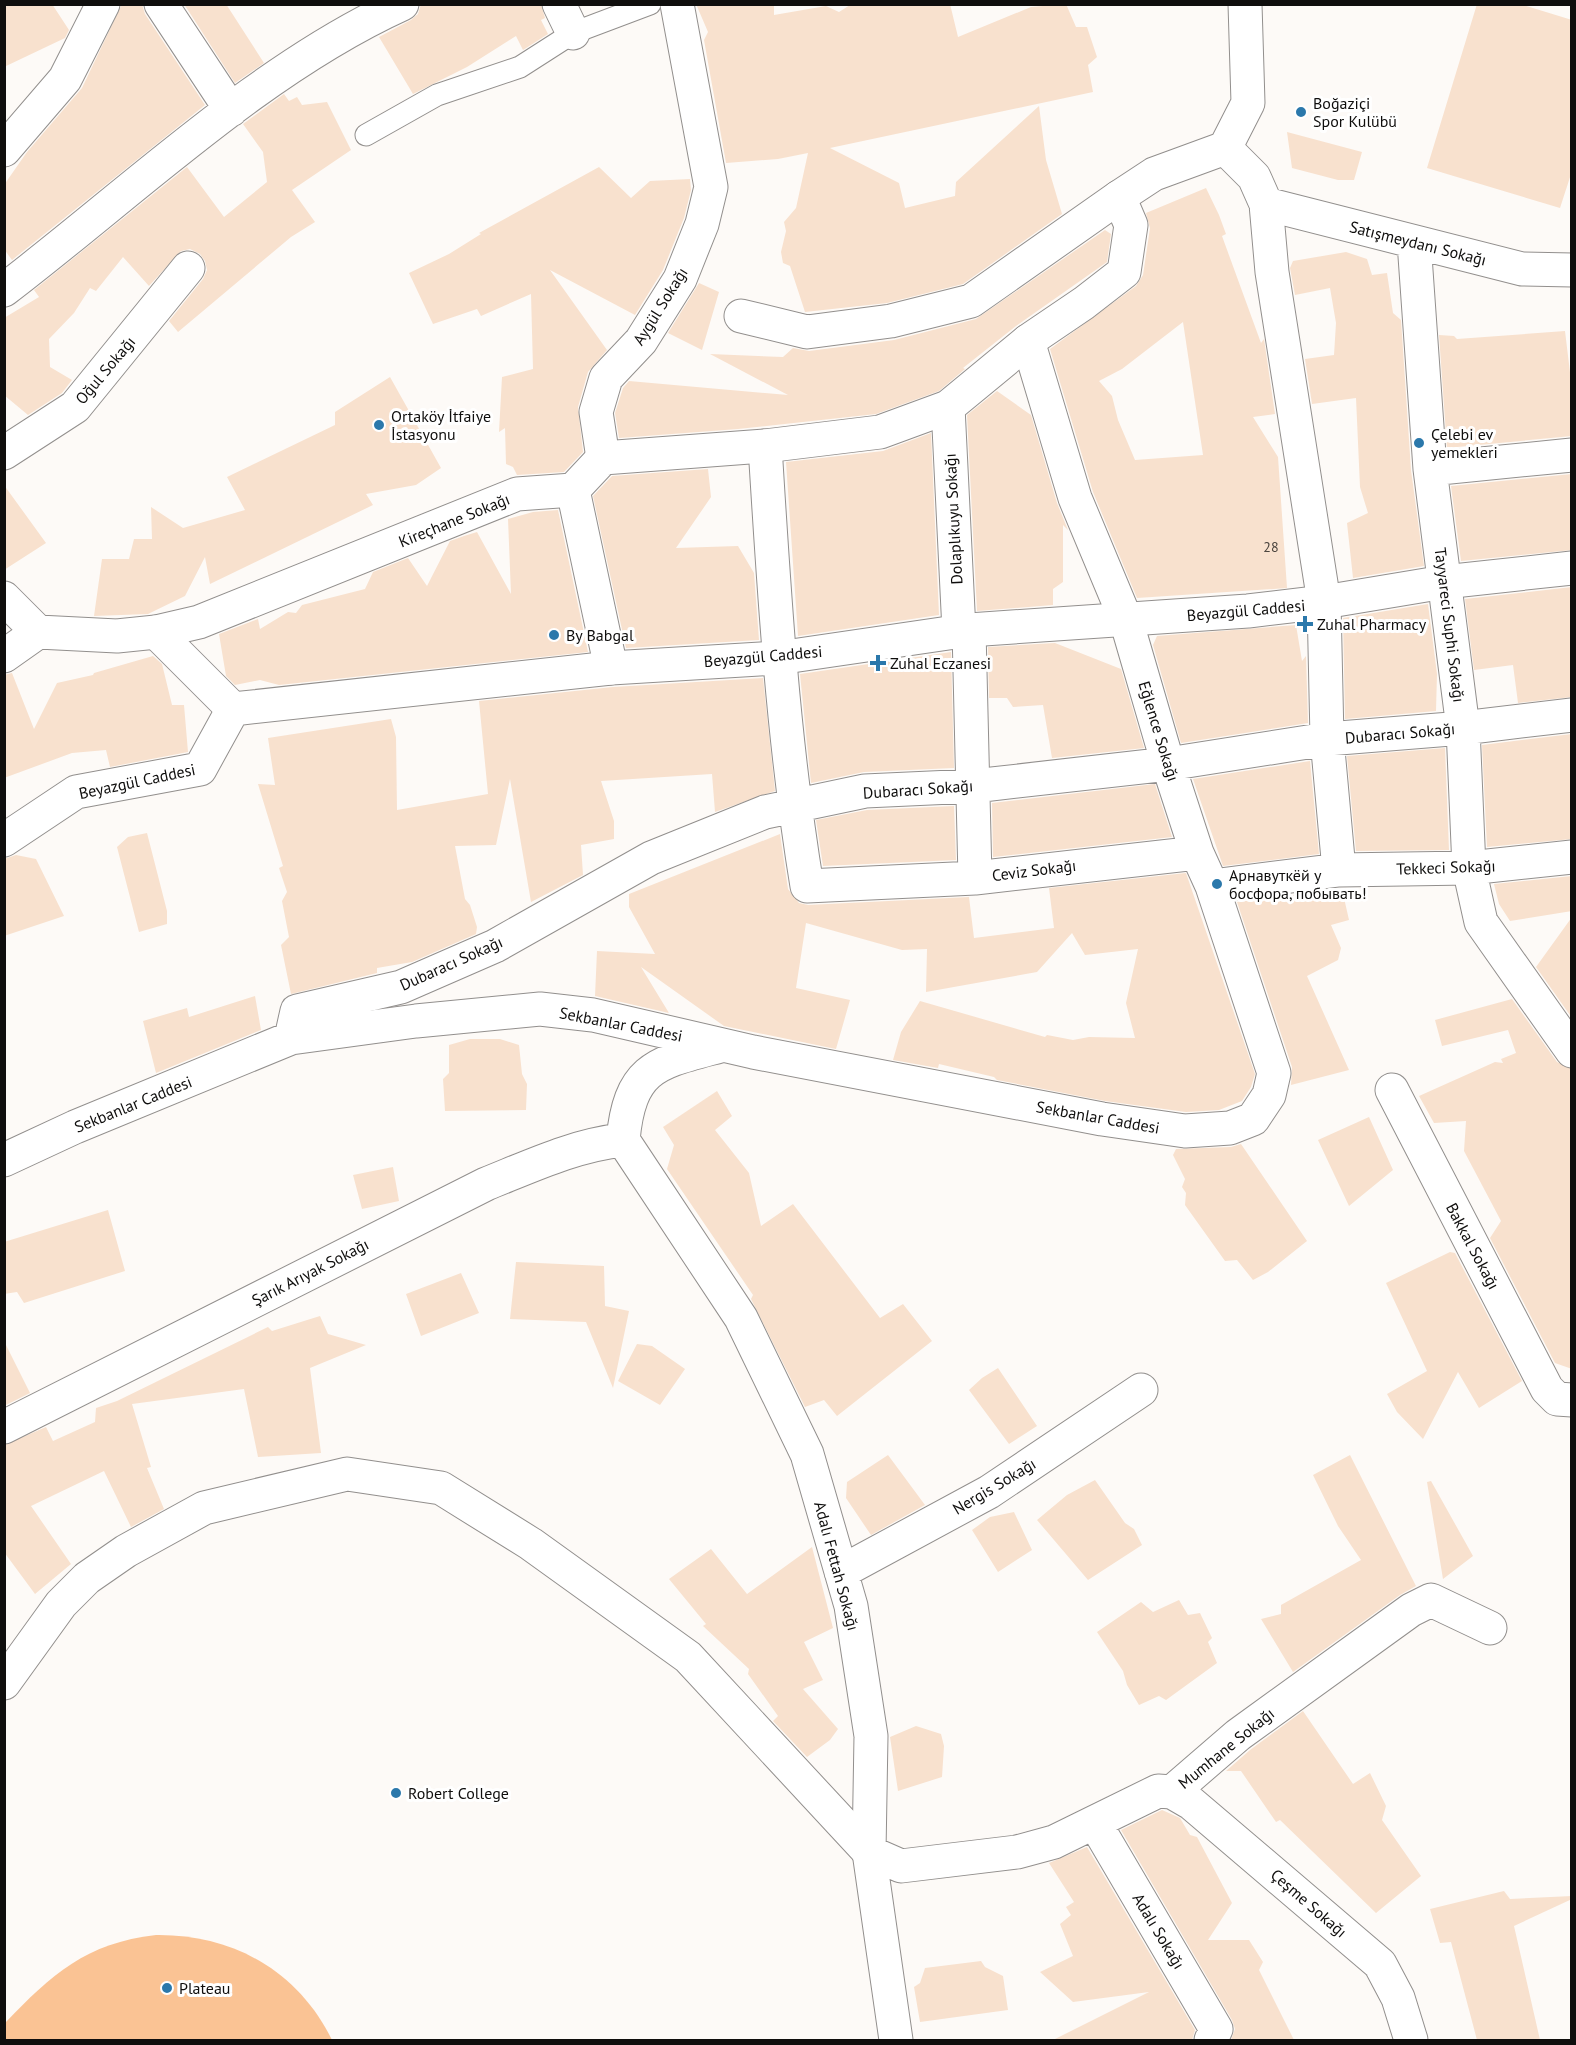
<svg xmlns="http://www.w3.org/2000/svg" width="1576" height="2045" font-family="'PT Sans',sans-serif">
	<rect width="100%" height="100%" fill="#fdfaf7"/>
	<path fill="#fac394" d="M156 1935C233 1934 298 1971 332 2040H5V2023C52 1974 86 1943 156 1935Z"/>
	<path fill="#f8e1ce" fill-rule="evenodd" d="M4 4H52L69 30 65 38 4 67Z
		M122 4H142L145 14 205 105 12 260 4 249V185L27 152 82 88Z
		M184 4H226L264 63 235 83Z
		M421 4H541L545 18 541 20 548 34 523 50 516 36 467 67 413 94 379 37 411 20 418 14Z
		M696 4H774V15L826 6 839 12 850 5 859 4H950L958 37 1031 7 1066 4 1076 27H1087L1097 57 1088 65 1093 92 830 148 899 183 905 208 955 196 956 182 1039 106 1046 160 1062 214 963 284 887 303 805 312 790 266 783 263 781 252 786 231 784 222 796 208 808 153 778 159 726 163 704 40 708 32Z
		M1477 4H1520L1572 20V171L1560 208 1427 168Z
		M284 94 289 101 297 97 302 105 327 102 351 150 292 190 315 222 291 237 178 332 169 321 203 279 207 270 205 261 200 254 190 249 181 251 149 286 123 257 96 291 90 288 74 313 49 339 50 367 72 380 62 393 28 415 4 395V318L39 297 34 290 187 167 224 217 267 182 263 152 243 124Z
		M1287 132 1362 152 1354 180H1338L1292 168Z
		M599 167 631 198 650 181 690 179 691 190 684 218 663 270 635 315 550 270 607 350 588 372 578 407 583 452 564 472 517 475 513 467 506 464 505 428 499 432 502 377 533 369 531 294 481 316 477 309 433 324 409 273 449 254 481 234 479 233Z
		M1206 188 1219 215 1226 234 1222 236 1261 343 1264 339 1275 414 1253 417 1278 457 1287 588 1137 598 1093 492 1050 349 1136 286 1143 275 1150 228 1146 213ZM1183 322 1203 455 1135 460 1118 420 1112 396 1099 381 1122 369Z
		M1105 230 1111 234 1107 262 1016 326 963 368 965 369 939 391 876 414 738 429 619 438 615 413 623 388 629 381 788 395 710 354 783 357 793 348 809 351 894 340 976 319Z
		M1346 252 1367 259 1372 275 1387 273 1393 313 1401 320 1411 470 1424 566 1353 578 1347 523 1368 513 1360 487 1356 398 1312 404 1305 359 1334 355 1336 323 1330 288 1295 295 1290 268 1293 261Z
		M699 283 719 292 702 350 668 333Z
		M1565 331 1572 389V436L1447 448 1439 335 1454 336 1457 339Z
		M390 377 441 468 416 485 366 494 373 505 210 584 205 557 185 596 148 614 94 616 102 559H129L134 539H152L151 507 183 528 245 510 227 477 335 425V412Z
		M997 391 1031 415 1057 503 1068 530 1063 525V582L1053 589V605L977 611 967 415Z
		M931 433 939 615 798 636 786 462 883 451Z
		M708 469 711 497 676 548 738 546 754 573 759 640 626 648 593 496 612 476Z
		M1572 474V550L1461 561 1451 486Z
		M4 485 46 543 4 570Z
		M558 510 588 652 279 685 260 680 235 685 226 676 219 634 258 619 260 629 288 612 296 613 302 605 365 589 373 572 408 558 427 586 450 541 464 536 477 532 511 594 508 519 533 512Z
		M1572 587V697L1518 703 1513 665 1474 670 1465 599Z
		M1428 604 1437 674 1436 711 1345 719 1343 618Z
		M1296 625 1302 661 1306 656 1308 723 1181 743 1153 645 1157 636Z
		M1055 643 1121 669 1144 748 1052 758 1043 705 1013 707 1007 698H989L988 647Z
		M951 652 954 768 864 772 811 783 800 674Z
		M153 656 162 664 172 705H184L188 752 110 767 106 750 72 753 4 778V675L12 673 34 729 57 683 93 675 94 673Z
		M763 678 775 791 715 812 712 774 601 781 614 821V839L581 845 583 875 531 902 510 779 496 845 455 846 465 899 470 905 477 927 476 934 412 962 377 968V973L291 994 281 945 289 937 282 901 287 892 279 868 283 866 258 784 275 785 268 738 391 719 396 737 397 810 488 794 479 701 613 687Z
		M1572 734V839L1487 847 1482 745Z
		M1445 748 1449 850 1356 851 1347 756Z
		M1310 761 1319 854 1223 866 1193 779Z
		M1155 784 1172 837 993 857 992 803Z
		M954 806 956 860 823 866 816 820 867 810Z
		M147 833 167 911V924L139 932 117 847 128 837Z
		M780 834 788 889 799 903 808 905 969 897 974 938 1054 928 1049 888 1186 873 1255 1074 1251 1087 1242 1101 1219 1110 1186 1112 1105 1101 997 1080 994 1077 939 1064 938 1068 893 1060 901 1032 920 1001 1045 1037 1047 1035 1073 1040 1089 1037 1135 1038 1126 1003 1138 949 1085 955 1072 933 1037 972 926 992 927 949 902 950 806 923 796 988 850 1000 836 1049 724 1026 641 967 669 1013 595 996 597 951 655 954 629 907V894Z
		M16 855 36 859 64 916 4 936V859Z
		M1572 876V911L1510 921 1499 904 1494 884Z
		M1342 889 1349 920 1331 925 1341 948 1338 960 1307 976 1349 1070 1291 1085 1292 1067 1237 902Z
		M1572 917V1018L1536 967Z
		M255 996 261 1030 156 1073 143 1021 187 1008 189 1017Z
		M1512 999 1557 1062 1572 1069V1369L1555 1363 1490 1238 1501 1221 1464 1151 1466 1121 1434 1123 1419 1096 1495 1062 1503 1063 1501 1059 1516 1053 1508 1030 1442 1046 1435 1020Z
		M470 1039H500L519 1045 522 1074 527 1084 526 1110 445 1111 443 1079 449 1073V1045Z
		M717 1091 732 1116 715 1130 749 1173 761 1226 793 1204 880 1318 903 1304 932 1341 837 1416 824 1400 805 1407 751 1299 753 1295 667 1169 674 1145 663 1127Z
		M1369 1117 1393 1170 1349 1206 1318 1140Z
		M1241 1144 1307 1241 1268 1272 1253 1280 1237 1260 1225 1261 1185 1205 1186 1193 1182 1187 1185 1179 1173 1155 1176 1149 1231 1147Z
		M393 1167 399 1201 362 1209 353 1175Z
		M108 1210 125 1271 24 1303 17 1292 4 1294V1242Z
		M1450 1252 1455 1253 1522 1381 1479 1408 1458 1372 1423 1439 1397 1412 1387 1394 1427 1371 1386 1283Z
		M516 1262 604 1266 605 1306 629 1311 613 1388 586 1322 510 1319Z
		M461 1273 479 1313 421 1336 406 1294Z
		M320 1316 328 1334 366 1345 310 1368 321 1453 258 1457 244 1389 132 1404 151 1467 147 1468 164 1509 131 1527 104 1471 31 1506 71 1564 35 1594 4 1552V1445L46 1427 53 1441 95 1422 96 1408 117 1401 268 1327 272 1331Z
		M4 1341 30 1393 4 1406Z
		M637 1344 652 1346 685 1369 660 1405 618 1381Z
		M998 1368 1037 1426 1009 1444 969 1390 982 1378Z
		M888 1455 925 1505 871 1535 846 1498 847 1482Z
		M1350 1455 1416 1586 1400 1595 1293 1672 1261 1619 1281 1614V1605L1361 1560 1338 1526 1313 1475Z
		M1095 1480 1125 1523 1134 1529 1142 1545 1088 1580 1037 1520 1067 1495Z
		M1431 1481 1473 1556 1443 1579 1427 1482Z
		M1014 1512 1032 1550 998 1572 972 1530 990 1517Z
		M812 1547 833 1628 804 1642 823 1680 803 1689 838 1729 830 1740 807 1757 773 1721 778 1716 748 1674 749 1669 703 1626 706 1624 669 1579 711 1549 747 1594Z
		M1179 1600 1188 1615 1200 1613 1212 1638 1208 1642 1217 1663 1166 1700 1159 1696 1139 1705 1127 1685 1123 1671 1097 1632 1141 1602 1153 1612Z
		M1303 1711 1353 1784 1370 1773 1386 1806 1382 1820 1421 1876 1376 1913 1280 1820 1276 1822 1241 1771H1226L1250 1750Z
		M916 1726 941 1734 944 1746 942 1777 898 1791 890 1737Z
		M1162 1810 1180 1818 1190 1835 1197 1837 1232 1903 1208 1940H1249L1263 1962 1259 1970 1294 2040H1231L1235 2029 1232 2020 1121 1830Z
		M1087 1847 1195 2030 1192 2040H1053L1149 1992 1073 2002 1040 1972 1073 1956 1060 1924 1071 1915 1066 1907 1074 1902 1049 1863Z
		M1504 1891 1510 1899 1572 1896V1899L1514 1926 1540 2040H1477L1451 1942 1440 1943 1430 1909Z
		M981 1961 985 1967 1003 1976 1008 2010 920 2022 914 1987 920 1983 925 1968Z"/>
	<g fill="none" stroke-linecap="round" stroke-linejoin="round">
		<g stroke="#928f8d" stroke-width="23">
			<path id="service" d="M366 135 437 95 520 67 573 33 650 4"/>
		</g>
		<g stroke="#928f8d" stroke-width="35">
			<path id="minor" d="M161 4 231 110
				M559 4 573 33
				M1225 148 1254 177 1266 204 1272 272 1324 602 1327 739 1339 870
				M1266 204 1522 269 1572 270
				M1414 242 1430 469 1463 728 1469 868 1481 922 1572 1051
				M4 290C130 194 259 69 402 4
				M741 316 807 332 891 321 971 301 1119 197
				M948 407 959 631
				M765 446C774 593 783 740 807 886L975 878
				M4 453 75 407 188 268
				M603 458 596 412 606 378 641 341 680 279 702 224 711 187 677 4
				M1430 469 1572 455
				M573 490 611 668
				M969 630 975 878 1197 853
				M156 632 233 709
				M1212 886 1339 870 1469 868 1572 857
				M291 1038 297 1011 401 987 495 946 651 858 765 812 865 791 974 786 1168 764 1327 739 1463 728 1572 715
				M1392 1090 1547 1389 1557 1399 1572 1400
				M623 1140 741 1318 807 1454 851 1606 871 1736 869 1852 896 2040
				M623 1140C630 1066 657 1063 720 1046
				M4 1160 75 1127 291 1038 416 1021 540 1009 593 1015 753 1052 1102 1119 1185 1131 1230 1128 1253 1119 1269 1095 1274 1073 1212 886 1197 853 1168 764 1126 620 1075 498 1028 341
				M4 1427 486 1184C531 1166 575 1145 623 1140
				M841 1572 989 1492 1141 1390
				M1172 1792 1191 1803 1380 1964 1398 1998 1411 2040
				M1095 1823 1216 2029 1211 2040
				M869 1852 901 1866 1017 1852 1054 1842 1158 1791 1172 1792 1238 1735 1411 1610 1431 1600 1490 1628"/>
		</g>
		<g stroke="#928f8d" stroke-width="35">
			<path id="tertiary" d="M4 150 65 79 103 4
				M4 598 38 632
				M4 656 38 632 117 636 156 632 199 622 517 494 573 490 603 458 765 446 880 432 948 407 1028 341 1084 303 1124 272 1131 225 1119 197 1154 174 1225 148 1248 103 1245 4
				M4 840 76 792 200 769 233 709 611 668 778 658 969 630 1248 611 1324 602 1444 582 1572 568
				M4 1683 61 1604 87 1578 126 1551 204 1508 347 1474 441 1488 531 1544 688 1657 869 1852"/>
		</g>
		<use href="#service" stroke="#fff" stroke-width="21"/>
		<use href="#minor" stroke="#fff" stroke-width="33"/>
		<use href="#tertiary" stroke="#fff" stroke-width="33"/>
	</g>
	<g fill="#2b78ab" stroke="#fff" stroke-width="2">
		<circle cx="1301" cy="112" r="6"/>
		<circle cx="379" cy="425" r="6"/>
		<circle cx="1419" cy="443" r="6"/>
		<path d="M1302 615h6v6h6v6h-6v6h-6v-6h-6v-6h6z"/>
		<circle cx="554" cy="635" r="6"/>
		<path d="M875 654h6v6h6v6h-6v6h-6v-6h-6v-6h6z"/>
		<circle cx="1217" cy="884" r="6"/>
		<circle cx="396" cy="1793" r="6"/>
		<circle cx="167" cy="1988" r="6"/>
	</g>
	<g text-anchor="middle" stroke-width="6" stroke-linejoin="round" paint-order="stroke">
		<g font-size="14" fill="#49433d">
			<text x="1271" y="552">28</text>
		</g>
		<g font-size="16" fill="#0f0e0d" stroke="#fff" text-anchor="start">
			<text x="1313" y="109">Boğaziçi<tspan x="1313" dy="18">Spor Kulübü</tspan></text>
			<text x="391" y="422">Ortaköy İtfaiye<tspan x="391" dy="18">İstasyonu</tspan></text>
			<text x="1431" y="440">Çelebi ev<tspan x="1431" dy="18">yemekleri</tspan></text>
			<text x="1317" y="630">Zuhal Pharmacy</text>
			<text x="566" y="641">By Babgal</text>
			<text x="890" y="669">Zuhal Eczanesi</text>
			<text x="1229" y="881">Арнавуткёй у<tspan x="1229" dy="18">босфора, побывать!</tspan></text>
			<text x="408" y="1799">Robert College</text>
			<text x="179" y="1994">Plateau</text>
		</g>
		<g font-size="16" fill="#0f0e0d" stroke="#fff">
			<text transform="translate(1418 243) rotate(14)" y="6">Satışmeydanı Sokağı</text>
			<text transform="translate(660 306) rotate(-58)" y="6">Aygül Sokağı</text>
			<text transform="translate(105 370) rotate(-50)" y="6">Oğul Sokağı</text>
			<text transform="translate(953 519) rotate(-93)" y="6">Dolaplıkuyu Sokağı</text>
			<text transform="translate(454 520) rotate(-22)" y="6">Kireçhane Sokağı</text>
			<text transform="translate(1246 610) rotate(-5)" y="6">Beyazgül Caddesi</text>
			<text transform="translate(1450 625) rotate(83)" y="6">Tayyareci Suphi Sokağı</text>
			<text transform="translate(763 656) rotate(-5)" y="6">Beyazgül Caddesi</text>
			<text transform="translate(1159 731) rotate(73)" y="6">Eğlence Sokağı</text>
			<text transform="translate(1400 733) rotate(-5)" y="6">Dubaracı Sokağı</text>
			<text transform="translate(137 781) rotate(-12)" y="6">Beyazgül Caddesi</text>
			<text transform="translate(918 789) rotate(-4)" y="6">Dubaracı Sokağı</text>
			<text transform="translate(1446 867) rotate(-2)" y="6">Tekkeci Sokağı</text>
			<text transform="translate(1034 870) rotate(-7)" y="6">Ceviz Sokağı</text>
			<text transform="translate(451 963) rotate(-24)" y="6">Dubaracı Sokağı</text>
			<text transform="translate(621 1024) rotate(11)" y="6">Sekbanlar Caddesi</text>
			<text transform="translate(133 1104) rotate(-22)" y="6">Sekbanlar Caddesi</text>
			<text transform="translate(1098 1117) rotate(10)" y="6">Sekbanlar Caddesi</text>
			<text transform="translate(1473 1246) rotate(62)" y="6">Bakkal Sokağı</text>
			<text transform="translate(310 1272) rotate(-27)" y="6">Şarık Arıyak Sokağı</text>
			<text transform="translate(994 1486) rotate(-31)" y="6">Nergis Sokağı</text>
			<text transform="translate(837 1566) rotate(75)" y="6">Adalı Fettah Sokağı</text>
			<text transform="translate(1226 1748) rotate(-39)" y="6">Mumhane Sokağı</text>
			<text transform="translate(1309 1903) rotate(41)" y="6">Çeşme Sokağı</text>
			<text transform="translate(1159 1931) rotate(59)" y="6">Adalı Sokağı</text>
		</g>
	</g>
	<rect width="1576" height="2045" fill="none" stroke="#0f0e0d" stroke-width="12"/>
</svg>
